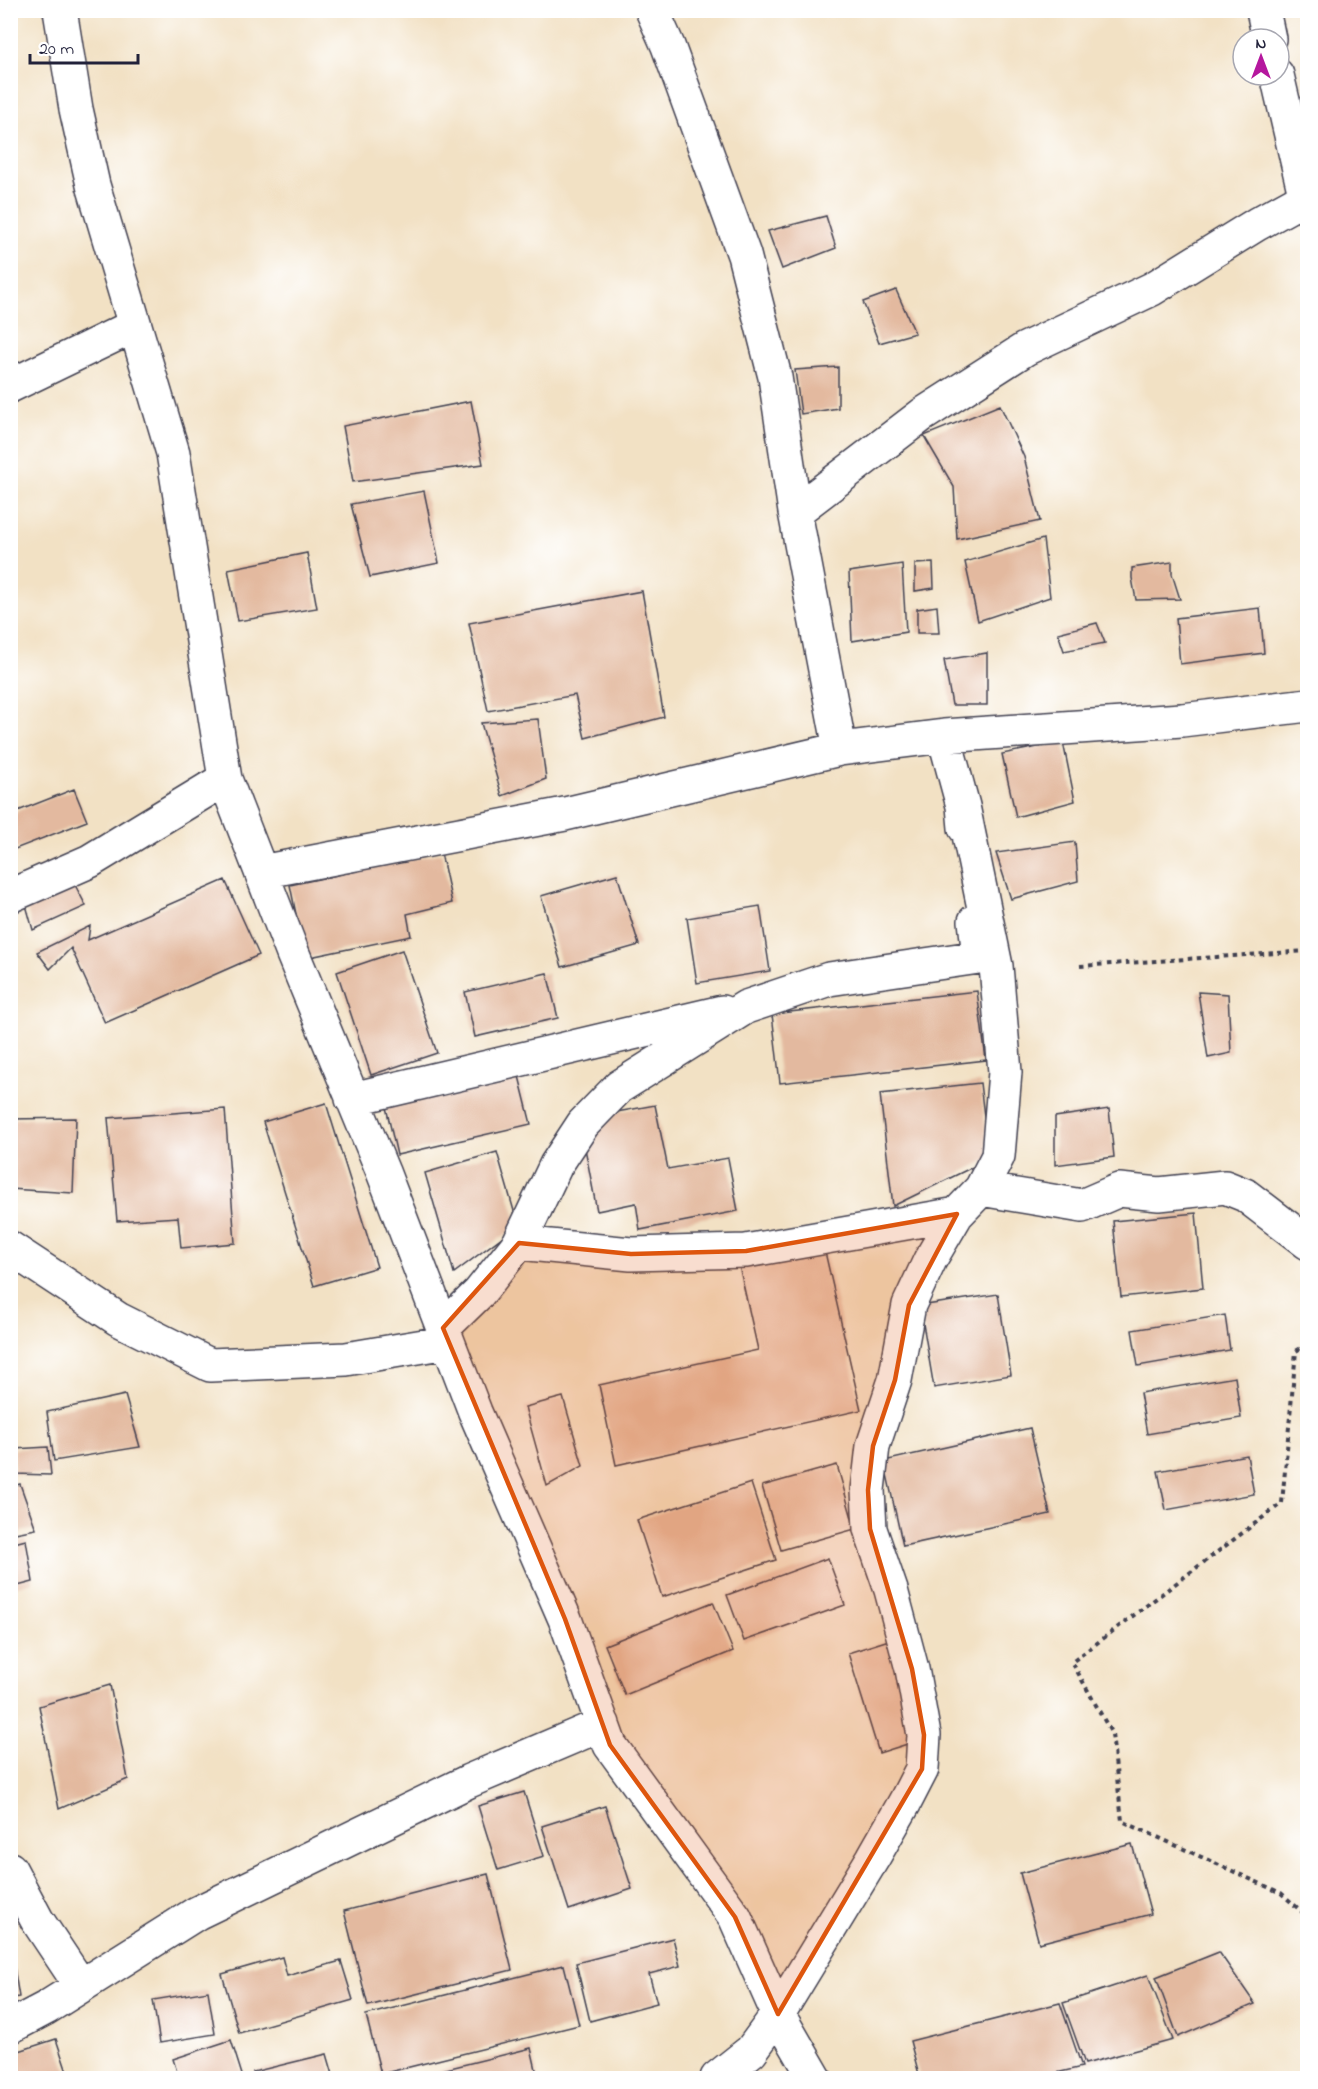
<svg xmlns="http://www.w3.org/2000/svg" width="1318" height="2089" font-family="'Indie Flower',sans-serif">
	<rect width="100%" height="100%" fill="#fff"/>
	<filter id="ink" filterUnits="userSpaceOnUse"><feTurbulence type="fractalNoise" baseFrequency=".0167" numOctaves="2"/><feDisplacementMap in="SourceGraphic" scale="12" xChannelSelector="R" yChannelSelector="G"/><feConvolveMatrix kernelMatrix="1 2 1 2 8 2 1 2 1" color-interpolation-filters="sRGB"/></filter>
	<filter id="wash" filterUnits="userSpaceOnUse"><feTurbulence type="fractalNoise" baseFrequency=".008" numOctaves="4" result="noise"/><feDisplacementMap in="SourceGraphic" scale="24" xChannelSelector="R" yChannelSelector="G"/><feGaussianBlur stdDeviation="1.35" result="paint"/><feColorMatrix in="noise" values="0 0 0 0 0 0 0 0 0 0 0 0 0 0 0 0 0 1.4 0 .05"/><feComposite in="paint" operator="in"/></filter>
	<g filter="url(#wash)">
		<rect width="100%" height="100%" fill="#f2e1c4"/>
		<g id="blocks">
			<path fill="#e3b99f" d="M826 216 836 248 782 269 768 231Z
				M896 290 915 333 879 343 863 302Z
				M838 367V408L801 414 795 370Z
				M471 401 483 464 353 482 343 426Z
				M1000 405 1024 457 1040 521 957 539 954 487 924 436Z
				M424 491 439 563 370 577 351 504Z
				M1043 539 1050 597 978 621 965 562Z
				M307 553 317 608 238 621 228 569Z
				M1172 562V574L1180 599 1136 600 1132 578V568Z
				M933 563 934 588 915 591V564Z
				M902 564 906 632 852 641 849 572Z
				M642 591 664 717 585 738 575 695 488 711 469 623Z
				M937 606 939 633H917V609Z
				M1260 608 1264 653 1180 664 1176 618Z
				M1097 623 1105 643 1064 651 1058 633Z
				M987 653V705H952L944 660Z
				M538 719 546 779 502 796 481 723Z
				M1063 742 1075 801 1016 817 1002 754Z
				M74 789 87 821 10 851V814Z
				M1075 842 1078 881 1011 899 996 853Z
				M441 853 452 903 407 914 411 936 305 958 290 885Z
				M617 874 639 945 562 967 541 896Z
				M225 880 259 955 105 1023 71 948 50 969 37 952 90 926 88 940Z
				M74 883 86 906 33 930 26 905Z
				M760 906 770 971 697 983 687 918Z
				M402 950 437 1053 371 1075 337 972Z
				M547 973 558 1018 475 1037 465 992Z
				M977 991 986 1060 780 1083 772 1014Z
				M1198 992 1228 994 1231 1053 1208 1058Z
				M519 1076 531 1124 397 1155 386 1107Z
				M980 1083 989 1159 893 1206 880 1094Z
				M326 1103 377 1267 314 1286 263 1122Z
				M655 1105 668 1169 728 1158 738 1211 640 1230 636 1203 597 1211 584 1143 606 1114Z
				M225 1109 235 1243 181 1248 178 1217 117 1221 108 1118Z
				M1109 1109 1114 1157 1055 1165V1117Z
				M76 1118 73 1193 10 1189V1119Z
				M497 1152 518 1225 454 1273 425 1173Z
				M1196 1213 1203 1288 1121 1297 1113 1221Z
				M823 1243 861 1410 616 1465 599 1385 758 1350 738 1261Z
				M998 1294 1011 1375 934 1388 920 1306Z
				M1225 1315 1230 1350 1138 1366 1132 1330Z
				M1235 1377 1241 1418 1147 1434 1140 1393Z
				M125 1395 140 1447 54 1461 47 1412Z
				M563 1397 583 1466 547 1486 525 1407Z
				M1030 1428 1050 1514 903 1546 884 1461Z
				M48 1447 51 1475 14 1474V1449Z
				M1247 1455 1254 1494 1166 1510 1158 1471Z
				M837 1465 855 1529 781 1550 762 1486Z
				M751 1483 776 1560 662 1597 637 1520Z
				M20 1484 36 1529 10 1534V1487Z
				M26 1540 33 1582 10 1588V1544Z
				M828 1558 845 1605 744 1641 727 1595Z
				M713 1602 733 1651 625 1695 605 1645Z
				M889 1640 920 1740 879 1753 848 1653Z
				M110 1685 128 1779 59 1809 39 1706Z
				M524 1792 544 1856 498 1870 478 1806Z
				M605 1806 632 1889 569 1910 542 1826Z
				M1132 1844 1151 1914 1039 1943 1020 1873Z
				M488 1874 512 1970 368 2006 344 1911Z
				M673 1938 680 1966 649 1974 657 2003 590 2021 576 1963Z
				M10 1943 19 1997 10 1999Z
				M1219 1952 1255 2004 1178 2037 1156 1977Z
				M282 1957 287 1976 341 1961 353 2000 239 2033 222 1974Z
				M564 1965 579 2025 381 2074 366 2015Z
				M1148 1975 1173 2040 1085 2064 1063 2003Z
				M208 1991 215 2034 160 2043 153 2000Z
				M1060 2003 1082 2067 1035 2078H920L910 2041Z
				M56 2039 69 2078H22L13 2053Z
				M231 2040 243 2078H179L173 2059Z
				M531 2048 538 2078H410Z
				M327 2054 334 2078H254L253 2072Z"/>
		</g>
	</g>
	<g filter="url(#ink)">
		<use href="#blocks" fill-opacity="0" stroke="#413f50" stroke-width="1.5"/>
		<g fill="none" stroke-linecap="round" stroke-linejoin="round">
			<g stroke="#413f50" stroke-width="36">
				<path id="minor" d="M60 10 76 109 93 185 173 453 225 779 293 954 383 1172 475 1412 565 1619 610 1745 735 1917 778 2014 815 2078
					M652 10 668 46 744 255 775 377 795 512 840 749
					M1263 10 1269 39
					M1277 75 1308 208
					M10 386 134 326
					M795 512 922 415 1025 349 1152 289 1257 224 1304 198
					M944 736 963 806 965 828
					M261 872 565 814 840 749 944 736 1182 720 1308 705
					M10 896 90 861 225 779
					M352 1099 722 1012
					M981 1189 1082 1206 1119 1190 1159 1194 1225 1187 1245 1195 1308 1243
					M519 1243 631 1254 746 1251 957 1214
					M10 1248 118 1319 210 1365 346 1359 448 1342
					M443 1328 479 1293 519 1243 556 1165 583 1124 619 1087 746 1007 829 979 979 957 975 921
					M10 1869 37 1920 81 1986
					M10 2027 46 2008 197 1913 469 1781 603 1724
					M717 2078 751 2051 778 2014 873 1858 905 1802 922 1769 924 1735 912 1669 891 1590 870 1529 868 1490 873 1446 895 1380 909 1305 930 1260 957 1214 981 1189 998 1156 1005 1072 996 966 963 806"/>
			</g>
			<path stroke="#413f50" stroke-width="4" stroke-dasharray="4.5 4.5" stroke-linecap="butt" d="M1080 966 1308 951
				M1308 1344 1296 1351 1282 1503 1072 1662 1112 1734 1122 1821 1281 1893 1308 1917"/>
			<use href="#minor" stroke="#fff" stroke-width="33"/>
		</g>
	</g>
	<path fill="#de560e" fill-opacity="0.2" stroke="#de560e" stroke-width="4.5" stroke-linejoin="round" d="M957 1214 909 1305 895 1380 873 1446 868 1490 870 1529 912 1669 924 1735 922 1769 778 2014 735 1917 610 1745 565 1619 443 1328 519 1243 631 1254 746 1251Z"/>
	<rect width="1318" height="2089" fill="none" stroke="#fff" stroke-width="36"/>
	<g transform="translate(1261 57)"><circle r="28" fill="#ffffff" stroke="#a7a7b1" stroke-width="1.5"/>
	<path d="M0-4.5L10 22L0 15L-10 22Z" fill="#b5179e"/>
	<text y="-9" font-size="16" font-weight="bold" text-anchor="middle" fill="#22223b">N</text>
	</g>
	<path d="M30 54v9h108v-9" fill="none" stroke="#22223b" stroke-width="3"/>
	<text x="39" y="54" font-size="18" fill="#22223b" stroke="#ffffff" stroke-width="4.5" paint-order="stroke">20 m</text>
</svg>
